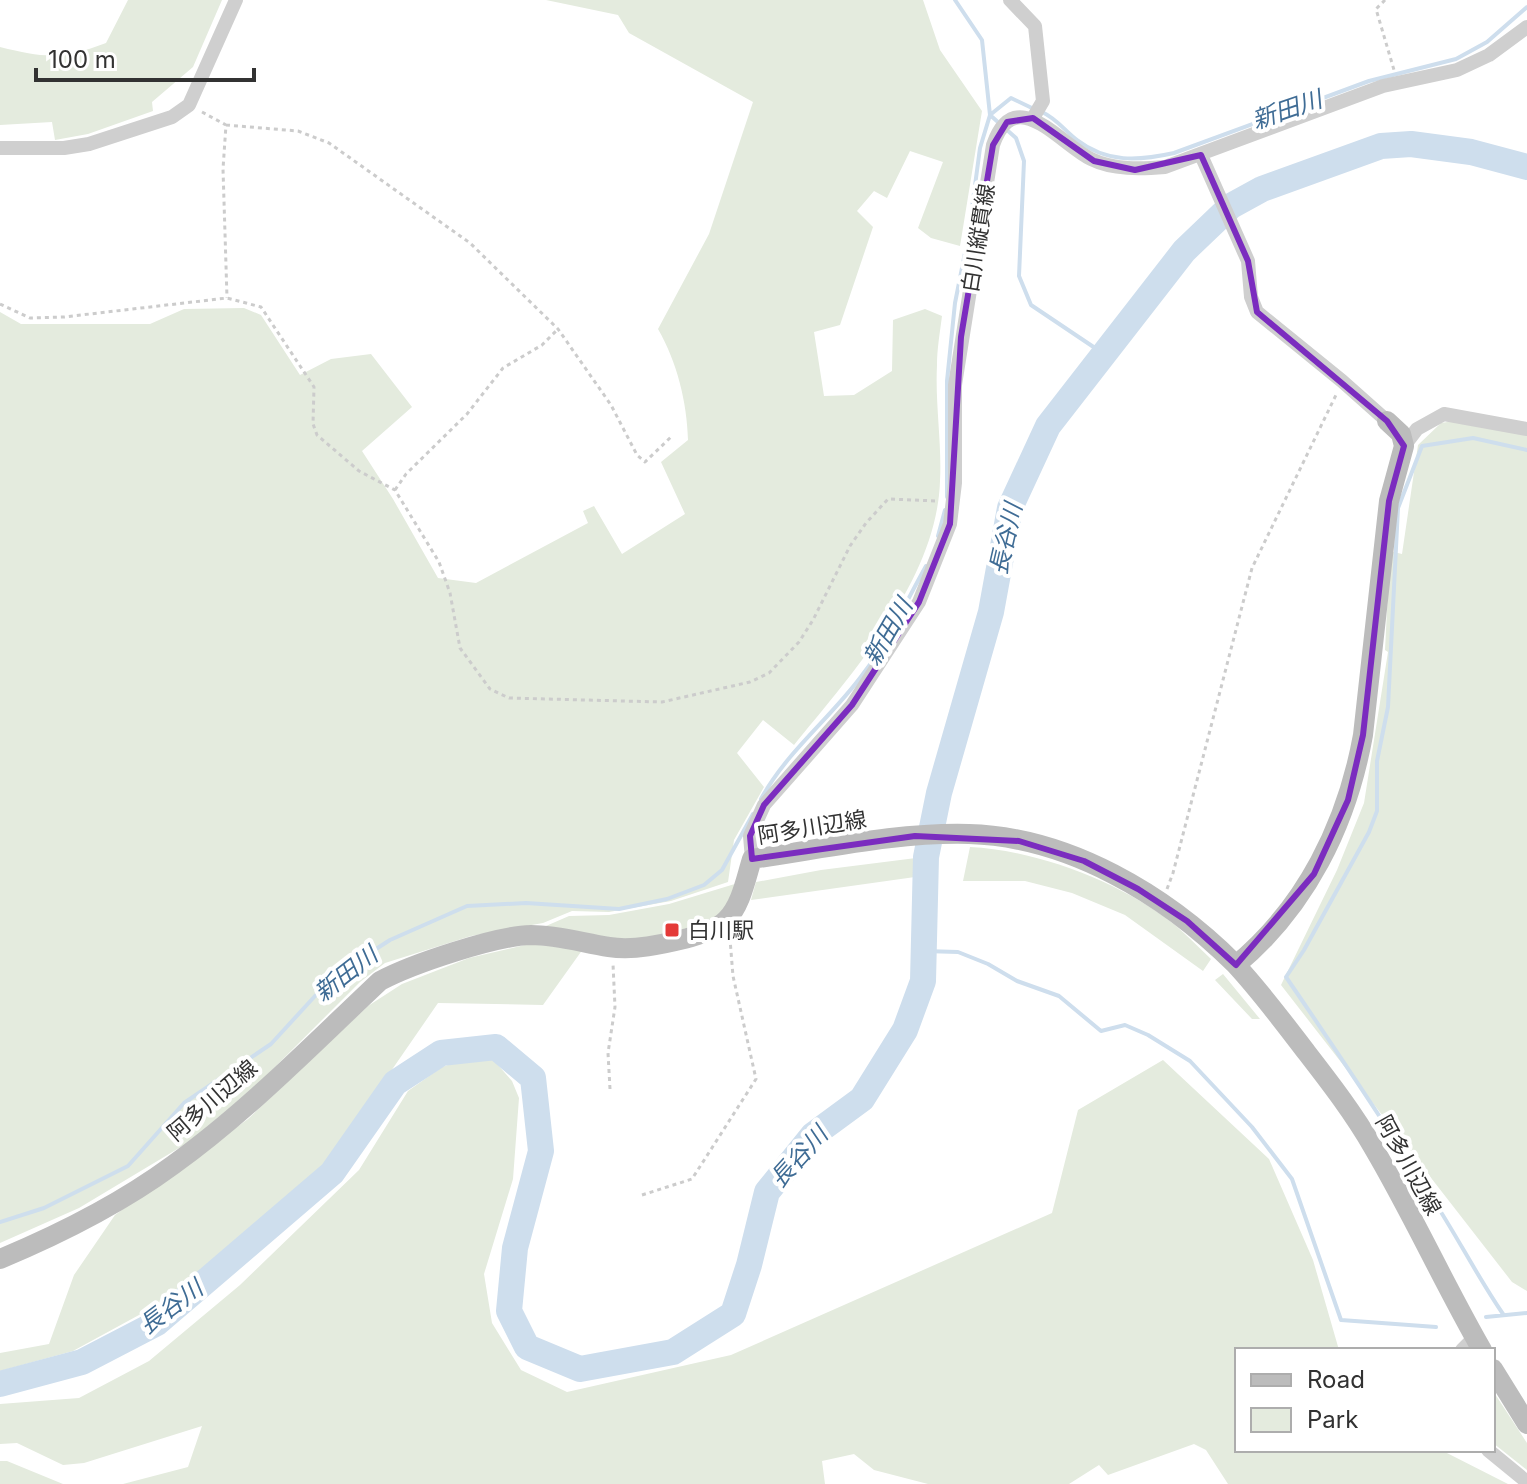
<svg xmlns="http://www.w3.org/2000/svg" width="1527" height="1484" font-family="Inter,'Noto Sans JP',sans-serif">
	<rect width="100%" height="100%" fill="#fff"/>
	<path fill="#e4ebde" d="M128 0H222L193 67 152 102 153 111 88 134 55 140 52 122 0 125V47C45 58 61 60 106 43Z
		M546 0H923L940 50 982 111 960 246 931 238 918 228 943 162 910 151 887 198 874 191 857 211 873 227 840 325 814 332 824 396 854 395 892 371 893 320 925 309 942 316C940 332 937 349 937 365 935 404 942 443 940 481 937 579 852 674 794 745L763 720 737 753 764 787 734 840 728 882 671 901 609 912 572 911 543 923 471 936 385 963 360 982 253 1089 189 1142 79 1208 0 1243V312L21 324H150L184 309 244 308 261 315 300 375 331 359 371 354 412 407 362 451 393 499 438 578 476 583 588 523 583 511 594 506 622 554 685 514 661 462 688 440C687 402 677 362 658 329L709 234 753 102 629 33 618 15Z
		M1460 420 1527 430V1291L1512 1282 1281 985 1337 870 1364 803 1388 652 1385 650 1390 551 1402 554 1418 445 1441 423Z
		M970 847C1037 850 1123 883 1175 925 1188 936 1199 948 1211 959L1203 971 1125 915 1072 893 1025 881H963Z
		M916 858 915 877 751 900 756 882 821 870Z
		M738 883 727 908 709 922 645 940H618L546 926 569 916 609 915 669 904Z
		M529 944 583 949 543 1005 438 1003 331 1158 280 1205 172 1297 73 1351 0 1371V1353L49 1344 74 1275 115 1215 248 1119 368 1006 402 984 469 958Z
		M1223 974 1260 1019H1252L1215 980Z
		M491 1057 512 1081 519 1098 513 1179 484 1274 492 1323 521 1370 567 1392 731 1355 1052 1213 1078 1110 1163 1060 1269 1159 1313 1260 1339 1350H1237V1450H1441L1508 1484H1228L1206 1450 1194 1444 1108 1475 1099 1465 1069 1484H928L874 1470 854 1454 822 1461 825 1484H123L188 1467 202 1426 84 1463 63 1465 17 1443 0 1444V1404L79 1398 149 1361 240 1285 359 1170 408 1091 442 1067 469 1058Z
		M1493 1391 1527 1443V1470L1493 1443Z
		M0 1461H7L63 1484H0Z"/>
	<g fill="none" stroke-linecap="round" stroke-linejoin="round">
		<path stroke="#cedeed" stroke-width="4" d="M955 0 982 40 990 115 1016 138 1024 161 1019 276 1031 305 1104 354
			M1042 112C1057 119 1064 130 1077 140 1107 163 1138 161 1174 153L1369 81 1456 59 1487 42 1527 7
			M947 497V381L955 303 968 238 980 148 990 115 1011 98 1034 109
			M938 536 945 510
			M761 799C787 751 831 718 863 674 888 641 906 602 926 566
			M924 951 958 952 988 964 1017 981 1059 996 1101 1031 1125 1025 1148 1035 1190 1061 1252 1127 1292 1179 1341 1320 1436 1327
			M0 1222 44 1208 128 1166 184 1103 271 1044 315 996 351 965 390 940 467 906 526 903 619 909 667 899 704 885 722 870 753 814
			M1503 1314C1477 1276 1457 1236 1432 1198 1385 1123 1336 1050 1286 977L1304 950 1369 832 1377 811V761L1388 707 1398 508 1422 446 1473 438 1527 450
			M1486 1317 1527 1313"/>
		<path stroke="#cedeed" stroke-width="26" d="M0 1384 82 1362 157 1323 332 1173 395 1083 441 1053 496 1047 533 1078 541 1151 515 1248 509 1311 527 1347 580 1369 673 1352 733 1314 749 1265 767 1192 813 1135 862 1099 905 1030 923 981 926 857 939 793 991 612 1010 508 1048 426 1184 251 1231 206 1262 189 1381 146 1411 144 1471 152 1527 167"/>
		<path stroke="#ccc" stroke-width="3" stroke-dasharray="4 4" stroke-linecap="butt" d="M1385 0 1376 9 1394 70
			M202 112 226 125 223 169 227 298
			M226 125 298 131 329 143 470 243 558 329 611 405 637 455 645 462 672 436
			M0 304 30 318 64 317 227 298 261 307 314 387 313 424 317 435 359 471 395 490 439 562 450 593 460 648 490 689 509 698 662 702 750 682 769 673 799 642 813 620 850 546 866 523 888 499 938 501
			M395 490 406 474 467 414 503 368 542 345 558 329
			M1167 889 1173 873 1252 568 1336 395
			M610 1089 608 1053 615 1007 613 964
			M642 1195 692 1179 756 1079 733 976 730 939"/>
		<path stroke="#cfcfcf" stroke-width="14" d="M1010 0 1035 26 1043 101 1033 118
			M0 148H64L89 144 172 117 189 105 236 0
			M1201 155 1248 261 1251 297 1257 312 1342 381 1387 421
			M1404 446 1417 429 1444 414 1527 429
			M752 859 750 836 764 805 852 705 919 602 950 524 955 483V385L993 145C1015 82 1060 144 1091 159 1113 170 1141 169 1165 167L1383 86 1457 70 1489 55 1527 27
			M1462 1350 1475 1337
			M1488 1450 1527 1482"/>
		<path stroke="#bcbcbc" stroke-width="20" d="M1236 965C1306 907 1347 824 1363 735L1389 501 1404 446 1401 434 1387 421
			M0 1259C60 1234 120 1204 173 1165 247 1112 313 1044 380 981 412 964 495 936 531 935 558 935 583 943 609 947 635 951 663 944 688 938 701 934 716 930 726 920 741 906 746 878 752 859 823 849 897 832 969 834 1069 837 1166 895 1235 964 1261 992 1284 1023 1307 1053 1331 1084 1354 1114 1373 1147 1412 1213 1444 1284 1482 1350
			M1493 1369 1527 1424"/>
	</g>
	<path fill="none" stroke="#7b2cbf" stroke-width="6" stroke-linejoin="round" d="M1033 118 1094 161 1135 170 1201 155 1248 261 1257 312 1387 421 1404 446 1389 501 1363 735 1348 800 1314 874 1236 965 1187 921 1138 889 1084 861 1019 841 915 836 752 859 750 836 764 805 852 705 919 602 950 524 961 337 993 145 1007 122Z"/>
	<rect fill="#e43a38" stroke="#fff" stroke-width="3" x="664" y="922" width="16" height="16" rx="4"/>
	<g text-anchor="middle" stroke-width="8" stroke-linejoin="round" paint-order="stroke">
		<g font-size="22" fill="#323232" stroke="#fff">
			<text transform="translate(978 238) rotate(-81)" y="8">白川縦貫線</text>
			<text transform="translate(812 827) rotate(-9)" y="8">阿多川辺線</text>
			<text transform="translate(212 1100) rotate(-41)" y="8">阿多川辺線</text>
			<text transform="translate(1409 1165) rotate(61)" y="8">阿多川辺線</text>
		</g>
		<g font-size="22" fill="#323232" stroke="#fff" text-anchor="start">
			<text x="688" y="938">白川駅</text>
		</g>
		<g font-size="24" font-style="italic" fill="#3f6c95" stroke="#fff">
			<text transform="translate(1287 110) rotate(-19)" y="8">新田川</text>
			<text transform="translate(1006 539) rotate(-77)" y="8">長谷川</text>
			<text transform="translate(888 632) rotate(-60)" y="8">新田川</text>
			<text transform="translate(346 974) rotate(-38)" y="8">新田川</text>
			<text transform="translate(799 1157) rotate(-48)" y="8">長谷川</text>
			<text transform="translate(171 1307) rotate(-37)" y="8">長谷川</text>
		</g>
	</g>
	<rect x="1235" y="1348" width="260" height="104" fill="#ffffff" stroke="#adadad" stroke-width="2"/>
	<rect x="1251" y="1374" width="40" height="12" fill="#bcbcbc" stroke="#adadad" stroke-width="2"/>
	<text x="1307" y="1388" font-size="24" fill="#323232">Road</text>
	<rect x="1251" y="1408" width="40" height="24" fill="#e4ebde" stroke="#adadad" stroke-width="2"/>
	<text x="1307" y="1428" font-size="24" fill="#323232">Park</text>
	<path d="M36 68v12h218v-12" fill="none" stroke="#323232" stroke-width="4"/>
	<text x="48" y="68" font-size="24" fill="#323232" stroke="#ffffff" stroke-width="6" paint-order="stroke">100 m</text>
</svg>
